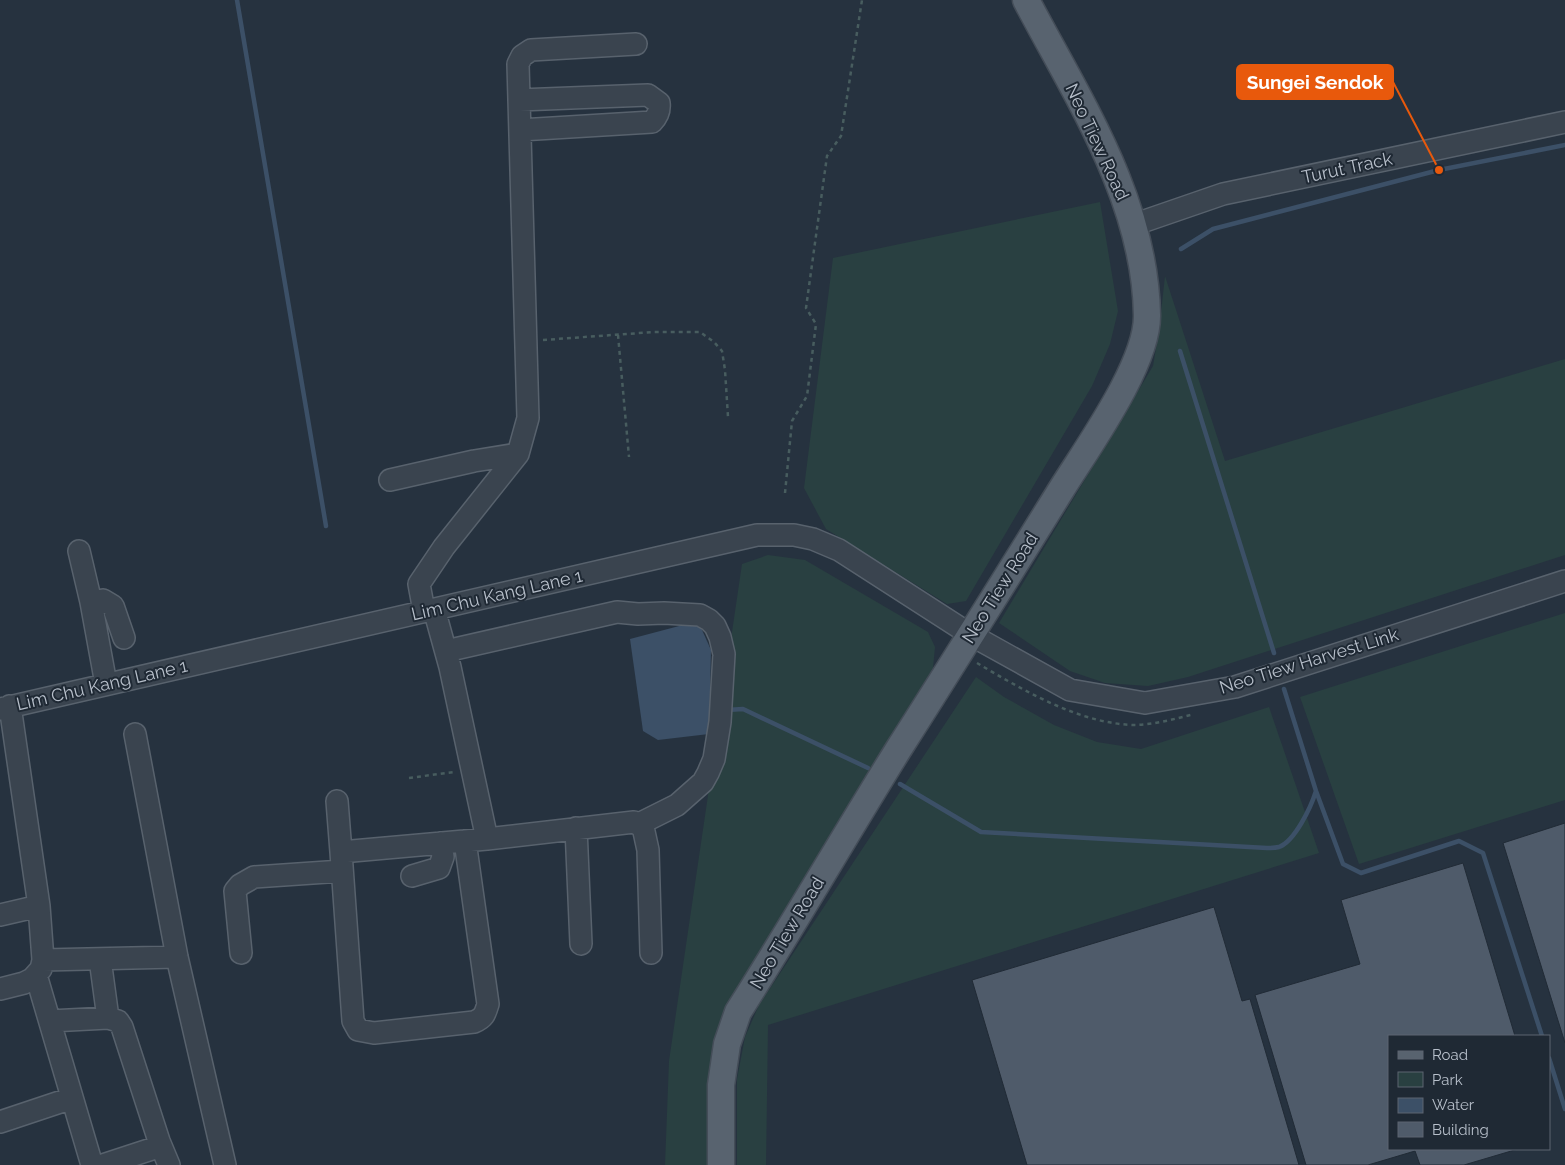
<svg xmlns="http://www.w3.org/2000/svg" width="1565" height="1165" font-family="Raleway,sans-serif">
	<rect width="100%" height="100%" fill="#26323f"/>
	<path fill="#294041" d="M1100 202 1118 311 1110 344 1092 386 966 601 947 604 826 529 804 488 833 258Z
		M1165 276 1225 461 1565 359V555L1188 677 1148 686 1105 683 1070 671 999 623 1153 366 1159 331Z
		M768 555 805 560 928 632 935 647 933 668 723 1018 711 1165H665L669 1061 742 564Z
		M1565 613V800L1359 864 1300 697Z
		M976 677 1004 697 1054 725 1097 742 1141 749 1269 707 1319 853 768 1025 766 1165H737V1079L745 1037 759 1005Z"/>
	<path fill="#3c5067" d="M698 621 711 650 709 734 658 740 643 731 630 639Z"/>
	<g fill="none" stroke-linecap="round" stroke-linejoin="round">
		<path stroke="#3c5067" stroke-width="4.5" d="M237 0 326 526
			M1181 249 1213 229 1439 170 1565 145
			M1180 351 1274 653
			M1284 689 1316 791 1343 864 1361 873 1459 841 1483 853 1542 1036
			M727 710 743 709 868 768
			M900 784 981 832 1267 848C1270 848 1275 848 1279 847 1295 841 1311 807 1316 791
			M1549 1058 1565 1109"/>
	</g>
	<path fill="#4f5b6a" stroke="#212b36" d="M1565 823V1043L1503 843Z
		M1463 863 1515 1036H1389V1149H1518L1464 1165H1420L1415 1151 1368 1165H1306L1255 995 1360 964 1341 900Z
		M1214 907 1242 1001 1250 999 1299 1165H1027L972 980Z"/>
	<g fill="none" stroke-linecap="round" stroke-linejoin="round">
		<g stroke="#58626d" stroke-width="24">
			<path id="minor" d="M519 100 648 95 659 103C660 111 658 116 652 122L520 130
				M1133 225 1223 194 1565 122
				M390 480 474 461 518 454
				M79 551 91 602 106 684
				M91 602 103 600 113 606 124 638
				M434 609 450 667 487 839
				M424 611 419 584 444 547 518 454 528 418 518 64 522 56 531 50 636 44
				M446 651 617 612 638 614 664 613 700 615 709 620 715 626 720 637 724 654 720 722 714 759 708 773 703 782 677 805 639 824
				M0 709 757 535H794L813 539 839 550 971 635 1070 690 1145 703 1235 687 1565 581
				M135 734 177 957 225 1165
				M337 801 341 852
				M576 828 581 944
				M465 841 488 1004C485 1014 484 1018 474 1022L374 1033 358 1030 353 1021 341 852 487 839 634 822 643 827 648 850 651 953
				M412 876 439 868 443 857 441 843
				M0 915 39 906
				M241 953 235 891 240 885 254 877 342 871
				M100 959 108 1018
				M43 960 177 957
				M36 975 92 1165
				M0 989 24 983 32 979 41 969 43 960 39 906 10 706
				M50 1021 108 1018 118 1021 122 1027 159 1141 169 1165
				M0 1122 72 1098
				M103 1165 161 1146"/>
		</g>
		<g stroke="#444d58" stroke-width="29">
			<path id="major" d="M721 1165V1085L727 1044 738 1012C793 925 844 837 898 750 953 664 1007 577 1061 490 1087 448 1148 364 1147 315 1145 199 1078 99 1026 0"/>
		</g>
		<path stroke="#485d5f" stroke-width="2.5" stroke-dasharray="4 4" stroke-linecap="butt" d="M618 335 629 457
			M543 340 654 332H700L714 342 722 351 725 370 728 417
			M785 493 792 421 807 396 816 324 806 308 827 156 841 136 862 0
			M977 663C1023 690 1081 725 1137 725 1156 724 1175 719 1194 714
			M409 778 454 772"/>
		<use href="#minor" stroke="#3a444f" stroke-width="21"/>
		<use href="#major" stroke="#58636f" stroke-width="26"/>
	</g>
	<g text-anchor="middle" stroke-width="4" stroke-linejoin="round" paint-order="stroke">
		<g font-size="18" fill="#b7bfca" stroke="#1f2934">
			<text transform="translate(1097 142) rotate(65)" y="6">Neo Tiew Road</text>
			<text transform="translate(1347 168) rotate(-12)" y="6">Turut Track</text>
			<text transform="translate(1000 588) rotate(-58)" y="6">Neo Tiew Road</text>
			<text transform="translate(497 595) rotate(-13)" y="6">Lim Chu Kang Lane 1</text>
			<text transform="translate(1309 661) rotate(-17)" y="6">Neo Tiew Harvest Link</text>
			<text transform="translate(102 685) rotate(-13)" y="6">Lim Chu Kang Lane 1</text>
			<text transform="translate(787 933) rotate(-59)" y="6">Neo Tiew Road</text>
		</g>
	</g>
	<path fill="none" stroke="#e8590c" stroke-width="2" d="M1439 170L1393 82"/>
	<circle fill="#e8590c" stroke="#1f2934" stroke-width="2" cx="1439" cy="170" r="5"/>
	<rect fill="#e8590c" stroke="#e8590c" stroke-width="2" x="1237" y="65" width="156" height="34" rx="5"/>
	<g font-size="19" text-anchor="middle" font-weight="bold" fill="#fff">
		<text x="1315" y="89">Sungei Sendok</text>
	</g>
	<rect x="1388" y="1035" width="162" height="115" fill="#1f2934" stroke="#5c6570"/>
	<rect x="1398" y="1051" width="25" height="8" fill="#58636f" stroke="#5c6570"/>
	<text x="1432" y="1060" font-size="15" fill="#b7bfca">Road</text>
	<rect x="1398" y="1072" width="25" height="15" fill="#294041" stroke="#5c6570"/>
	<text x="1432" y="1085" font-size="15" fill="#b7bfca">Park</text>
	<rect x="1398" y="1098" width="25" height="15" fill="#3c5067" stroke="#5c6570"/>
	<text x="1432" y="1110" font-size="15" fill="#b7bfca">Water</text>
	<rect x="1398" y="1122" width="25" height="15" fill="#4f5b6a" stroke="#5c6570"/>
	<text x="1432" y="1135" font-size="15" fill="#b7bfca">Building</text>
</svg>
